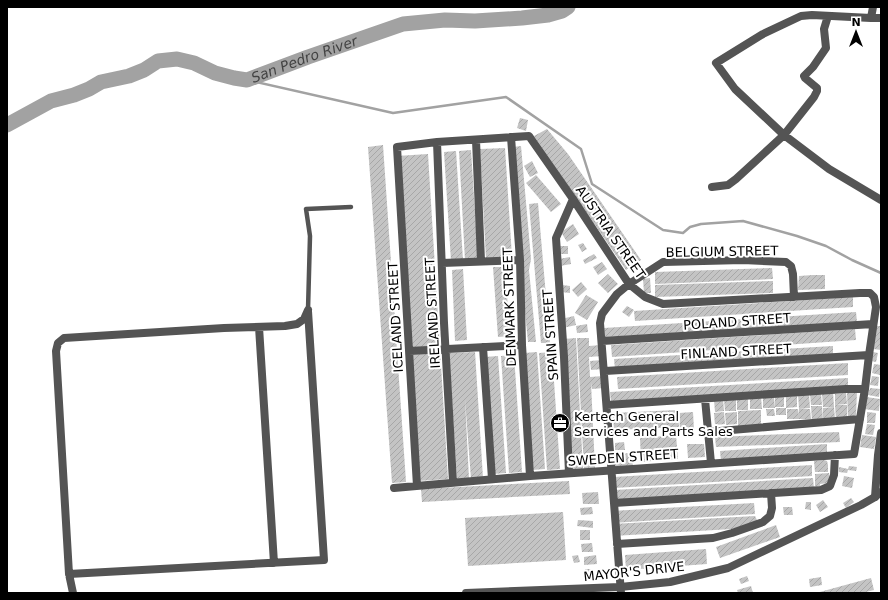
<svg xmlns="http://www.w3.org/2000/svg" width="888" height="600" font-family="'DejaVu Sans',sans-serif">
	<defs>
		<pattern id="building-hatch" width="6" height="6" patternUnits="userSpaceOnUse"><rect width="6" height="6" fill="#c4c4c4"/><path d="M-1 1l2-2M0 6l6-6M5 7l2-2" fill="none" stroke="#a7a7a7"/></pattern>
	</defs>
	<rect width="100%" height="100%" fill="#fff"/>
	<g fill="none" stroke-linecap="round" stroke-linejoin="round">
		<path stroke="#a2a2a2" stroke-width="2.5" d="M247 80 393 113 506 97 581 149 592 184 663 230 683 233 690 227 701 224 743 221 797 236 826 246 852 260 881 273"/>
		<path stroke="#a2a2a2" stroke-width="15" id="s1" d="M7 125 51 101 74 95 89 89 101 82 129 76 144 70 158 61 177 59 194 63 215 73 234 78 247 80 308 57 403 24 445 20 475 21 522 18 548 15 562 11 568 7"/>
	</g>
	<path fill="url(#building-hatch)" d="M520 118 528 120 526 131 517 128Z
		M547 129 568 154 641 260 626 270 534 136Z
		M383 145 406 482 392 483 368 147Z
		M521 146 531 259 529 270 536 342H528L521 271 513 147Z
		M505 148 512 257 486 258 480 149Z
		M471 150 478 259 465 260 459 151Z
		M456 151 463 260 451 261 444 152Z
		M428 154 448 479 418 481 397 156Z
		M532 161 538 173 530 177 524 166Z
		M536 175 561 204 551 212 526 183Z
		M538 203 550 343H541L529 204Z
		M573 224 579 234 567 242 561 232Z
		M583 243 587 249 582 252 578 245Z
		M558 246H568V254H558Z
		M594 254 597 258 585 264 583 260Z
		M570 257 571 264 560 266 559 259Z
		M602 262 607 269 598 275 593 267Z
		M493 267H505L510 336 498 337Z
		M772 268 773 279 655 284V272Z
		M463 269 467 340 455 341 452 270Z
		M608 274 618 284 608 293 598 283Z
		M813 275H825V289L798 290 799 276Z
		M650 278 651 293H644L643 279Z
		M773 281V293L655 297V285Z
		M581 282 587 289 578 297 572 290Z
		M562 285 570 286V293L561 292Z
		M586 295 598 302 587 320 575 313Z
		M853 297V307L635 321 634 311Z
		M627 306 634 310 629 317 622 312Z
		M856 312 857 322 605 337 604 328Z
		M574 316 576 325 563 328 561 319Z
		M587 324 588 332 577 333 576 326Z
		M876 326H881V350L873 349Z
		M855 329 856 340 612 357 611 345Z
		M576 338 583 469 571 470 564 339Z
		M577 338H589V346L601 345 602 356 589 357 590 377 603 376 604 388 592 389 591 383 595 469H584Z
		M833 346V355L615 369 614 359Z
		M475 352 483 478 471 479 465 399 469 479 457 480 449 353Z
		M537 352 545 469 532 470 524 353Z
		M552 352 560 469 547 470 539 353Z
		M873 352 878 353 876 362 871 361Z
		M514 355 522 472 509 473 501 356Z
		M498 356 506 473 493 474 485 357Z
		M602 360 603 369 591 370 590 361Z
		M848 363V375L618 389 617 377Z
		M874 364 881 365 880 375 872 373Z
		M872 376 879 377 878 386 870 385Z
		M848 378V387L611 402 610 392Z
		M870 388 880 389 879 397 868 395Z
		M857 391 856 415 848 419 847 392Z
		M833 392 834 407H823L822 393Z
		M846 393 847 404 835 405V394Z
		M798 394H809L810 408 799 409Z
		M810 394H821L822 405H811Z
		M797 396V407L786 408V397Z
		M761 397 762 409H750V398Z
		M775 397H784V407H775Z
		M866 397 880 399 879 411 864 409Z
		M763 398H774L775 408H763Z
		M723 399 724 411 715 412 714 400Z
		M724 399H736V411H725Z
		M748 399V410H737V400Z
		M835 405H847V419L836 420Z
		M811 406H822L823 420 812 421Z
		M834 407 835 419 823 420V408Z
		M776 408H786V415H776Z
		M766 409H774L775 416H767Z
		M787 409H798L799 415V409H810L811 419H787Z
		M678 410 679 427 614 430 613 413Z
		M761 410V424L738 426V411Z
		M693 412 694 430H680L679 413Z
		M724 412 725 424 715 425 714 413Z
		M737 412V424L726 425 725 413Z
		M867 412 876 413 875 423H867Z
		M867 424 875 425 873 435 865 434Z
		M839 432 840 442 716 447 715 437Z
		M676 435 678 459 641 462 640 438Z
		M862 435 876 437 874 449 860 447Z
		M624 442 625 450H615V443Z
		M687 444H704L705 457 688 458Z
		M827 444V455L721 461 720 451Z
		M632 453 633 466 615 467 614 454Z
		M824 460 827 461 828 465V472H815L814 461Z
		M812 465V476L614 488V477Z
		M849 466 857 467 856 471 848 470 847 473 839 472V467L848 469Z
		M829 473 830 479 828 483 820 484V486H815V474Z
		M844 476 854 478 852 488 842 486Z
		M813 478 814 489 616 501 615 490Z
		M569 481 570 494 422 502 421 489Z
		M598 492 599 504H583L582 493Z
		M851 498 854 502 846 508 843 503Z
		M823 500 828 507 820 512 816 505Z
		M806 502H811V510L805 509Z
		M754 503 755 514 612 523 611 511Z
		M592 507 593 514 581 515 580 508Z
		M783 507H792L793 515H784Z
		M563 512 566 560 468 566 465 518Z
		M755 516 758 522 732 529 613 536V524Z
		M578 520 593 521V528L577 526Z
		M776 525 780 537 720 558 716 547Z
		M580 530H590V540H580Z
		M592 543 593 552H582L581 544Z
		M706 549 707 564 626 570 625 555Z
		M578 555 580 562 574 563 572 556Z
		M596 555 597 564 584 565V557Z
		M585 569H593L594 576 586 577Z
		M747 576 749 581 741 584 739 579Z
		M821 577 822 585 810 587 809 579Z
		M871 578 874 590 862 593H816Z
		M751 586 753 593H738L737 590Z"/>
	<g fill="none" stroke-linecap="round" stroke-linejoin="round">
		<path stroke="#545454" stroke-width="4.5" d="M308 310 310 236 306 209 351 207"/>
		<path stroke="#545454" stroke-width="8" d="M873 7 871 18 812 15 801 16 763 34 716 63 735 89 784 135 829 169 881 200
			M871 18H881
			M511 137 520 260 522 345 530 476
			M476 140 481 261
			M437 142 444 323 453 482
			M712 187 728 185 736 179 784 135 814 97 817 91V88L805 78 804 76 813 67 826 48 824 29 828 16
			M442 263 520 260
			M259 327 274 563
			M602 341 873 324
			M483 347 492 479
			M409 351 522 345
			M605 371 869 355
			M705 399 711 463
			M607 405 846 389H865
			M708 432 860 419
			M569 473 564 357 556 238 573 199
			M394 488 530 476 854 454 865 389 869 355 876 307 874 297 870 293H860L663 304 645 297 629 284 573 199 529 136 437 142 397 147 417 486
			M875 497 878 455 881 433
			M614 503 821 490 830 486 834 475 835 455
			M617 544 713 538 732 533 763 522 770 516 772 508 771 493
			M69 574 324 560 308 311
			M73 593 69 574 56 351 58 343 64 338 224 328 285 326 297 324 304 319 308 310
			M621 593 600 323 602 314 617 294 629 284 663 262 743 260 786 262 791 266 793 274 794 297"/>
		<path stroke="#545454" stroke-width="8" d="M466 593 620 587 670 582 728 568 861 505 875 497 881 492"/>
	</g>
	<defs>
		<g id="office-disc" transform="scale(1)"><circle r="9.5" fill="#000" stroke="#fff"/><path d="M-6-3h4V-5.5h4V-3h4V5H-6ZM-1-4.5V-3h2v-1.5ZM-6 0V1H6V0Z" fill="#fff"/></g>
	</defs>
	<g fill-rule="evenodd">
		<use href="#office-disc" x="560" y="423"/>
	</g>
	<g text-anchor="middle" stroke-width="4" stroke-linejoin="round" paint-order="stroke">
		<g font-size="13" fill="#000" stroke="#fff">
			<text transform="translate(611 232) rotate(55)" y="5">AUSTRIA STREET</text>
			<text transform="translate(722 251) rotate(-1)" y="5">BELGIUM STREET</text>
			<text transform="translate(509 307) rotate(-92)" y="5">DENMARK STREET</text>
			<text transform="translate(432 313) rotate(-93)" y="5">IRELAND STREET</text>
			<text transform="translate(395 317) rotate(-93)" y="5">ICELAND STREET</text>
			<text transform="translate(737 321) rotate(-4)" y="5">POLAND STREET</text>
			<text transform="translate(550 335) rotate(-94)" y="5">SPAIN STREET</text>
			<text transform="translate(736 351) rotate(-3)" y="5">FINLAND STREET</text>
			<text transform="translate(623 457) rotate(-4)" y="5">SWEDEN STREET</text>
			<text transform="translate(634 571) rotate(-6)" y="5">MAYOR'S DRIVE</text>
		</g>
		<g font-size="13" fill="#000" stroke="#fff" text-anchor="start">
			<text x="574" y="421">Kertech General<tspan x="574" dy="15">Services and Parts Sales</tspan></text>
		</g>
		<g font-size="14" font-style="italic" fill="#434343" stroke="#fff">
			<text dy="5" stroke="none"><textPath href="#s1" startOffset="319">San Pedro River</textPath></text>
		</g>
	</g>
	<rect width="888" height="600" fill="none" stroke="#000000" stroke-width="16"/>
	<g transform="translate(856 32)" stroke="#ffffff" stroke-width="3" paint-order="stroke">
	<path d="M0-3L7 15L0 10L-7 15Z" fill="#000000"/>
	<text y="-6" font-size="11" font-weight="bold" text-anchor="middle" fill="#000000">N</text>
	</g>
</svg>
